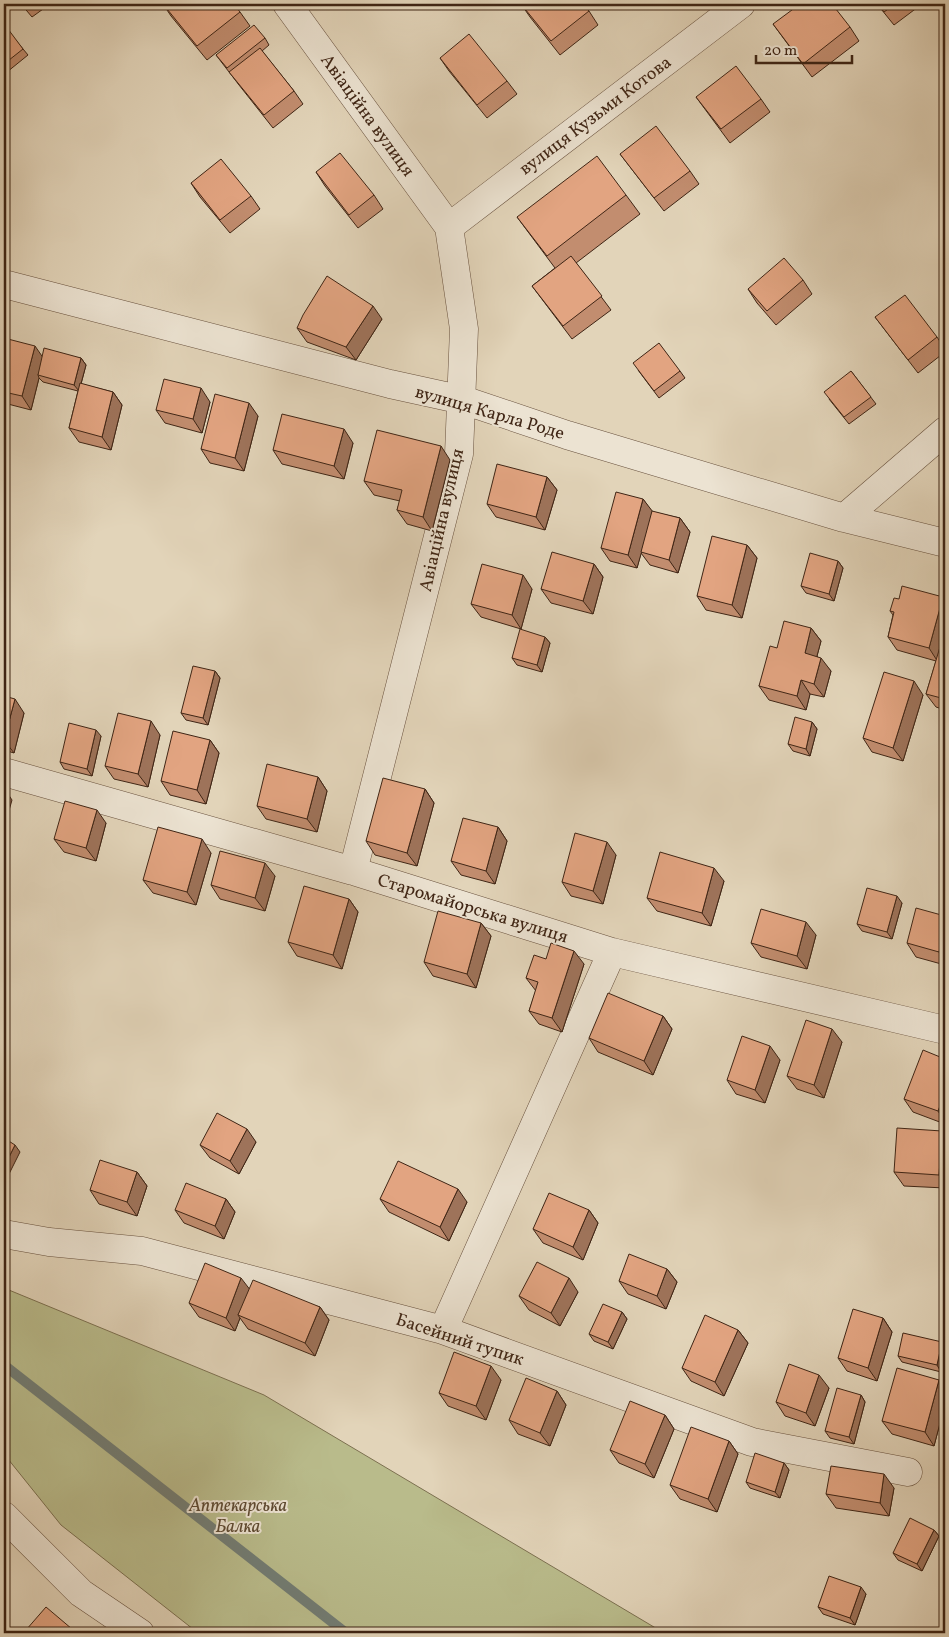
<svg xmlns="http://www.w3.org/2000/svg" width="949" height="1637" font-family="Vollkorn,serif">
	<rect width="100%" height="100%" fill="#e2d4b9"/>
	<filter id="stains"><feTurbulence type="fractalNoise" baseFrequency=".004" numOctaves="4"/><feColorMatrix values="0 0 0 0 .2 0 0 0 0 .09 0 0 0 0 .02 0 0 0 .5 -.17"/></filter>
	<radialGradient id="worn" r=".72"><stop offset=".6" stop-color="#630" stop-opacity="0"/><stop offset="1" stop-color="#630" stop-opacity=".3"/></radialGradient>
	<path fill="#b9bb8b" stroke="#7c7050" d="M4 1288 264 1395 664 1633H198L61 1525 4 1454Z"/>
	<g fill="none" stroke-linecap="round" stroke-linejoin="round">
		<path stroke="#737d74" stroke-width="10" d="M4 1365 346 1633"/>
		<g stroke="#68513e" stroke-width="29">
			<path id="minor" d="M287 4 449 227 464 329 459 454 353 871
				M449 227 741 4
				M4 284 390 384 463 400 567 435 844 518 945 543
				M844 518 945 431
				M4 772 353 871 612 952 945 1030
				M4 1234 49 1242 142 1251 401 1319 443 1330 752 1442 908 1472
				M443 1330 612 952
				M4 1516 81 1593 140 1633"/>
		</g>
		<use href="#minor" stroke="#ece3d2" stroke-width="28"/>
	</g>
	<path fill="#c28d6f" stroke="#3f2515" d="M4 4H6L8 6 4 10Z
		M21 4H50L32 17Z
		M163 4 240 12 250 26 207 60 171 16Z
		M521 4 589 11 598 25 560 55 530 17Z
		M877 4H922L894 25Z
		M773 24 850 27 859 41 812 77Z
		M4 26 28 55 7 72 4 69Z
		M265 38 269 45 262 51 294 91 303 104 273 128 239 85 216 55Z
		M440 58 507 81 517 94 487 118 449 71Z
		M696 97 761 99 770 112 730 143Z
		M620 154 690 171 699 184 664 211Z
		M316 172 374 195 383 209 358 228 325 186Z
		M191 183 251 196 260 209 230 233 200 197Z
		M626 195 640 214 576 263 611 310 572 339 532 286 555 268 517 217Z
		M803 280 812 294 776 325 757 303 748 289Z
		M875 317 937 337 945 349V352L918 373Z
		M382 319 356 360 307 342 297 328Z
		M4 338 42 357 81 358 86 365 81 384 113 392 122 405 111 450 79 442 69 428 78 391 43 382 39 378 31 410 4 403Z
		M638 370 680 371 685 378 659 398Z
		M851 371 876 404 849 424 829 399Z
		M210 402 202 433 165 423 156 410Z
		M258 416 244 471 210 463 201 449Z
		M353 443 344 479 282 464 273 450Z
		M450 460 432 531 407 524 397 510 400 501 374 495 364 481Z
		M547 477 557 490 545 530 496 517 487 504Z
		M643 499 652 512 680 518 690 532 678 573 650 565 641 553 637 568 610 561 601 548Z
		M747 545 757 558 742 618 706 610 697 596Z
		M838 561 843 568 834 601 806 593 801 586Z
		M594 564 603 577 593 614 551 603 541 589Z
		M532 589 521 629 481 617 471 604Z
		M899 599 945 601V710L936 707 926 694 936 661 897 650 888 637 893 615 890 611Z
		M811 628 821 641 817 656 831 671 824 697 810 694 806 710 769 700 759 686 777 648Z
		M545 637 550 643 542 672 517 665 512 658Z
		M215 671 220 678 208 725 186 720 181 713Z
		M923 695 903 761 872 752 863 738Z
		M4 696 24 713 14 753 4 750Z
		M812 722 817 729 810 756 793 751 788 744Z
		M160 735 148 787 114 779 105 766Z
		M101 736 92 776 64 769 60 762Z
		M210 740 219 753 206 804 170 795 161 781Z
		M318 777 327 791 317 832 266 819 257 806Z
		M425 789 434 803 417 866 375 855 366 841Z
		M106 823 96 861 64 852 54 839Z
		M498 827 507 841 495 884 461 875 451 861Z
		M211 853 196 905 153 893 143 880Z
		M616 855 603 904 571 896 562 882Z
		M275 876 265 911 220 899 211 885Z
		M724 881 711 926 657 911 647 898Z
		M349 899 358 912 342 969 297 956 288 942Z
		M902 903 892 939 862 931 857 924Z
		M945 916V965L916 957 907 943Z
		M481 923 491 936 476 988 433 976 424 962Z
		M816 935 807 969 761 957 751 943Z
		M546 959 584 964 562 1032 539 1024 529 1011 536 991 526 978Z
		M663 1016 672 1029 653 1075 598 1052 589 1038Z
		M842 1042 824 1098 797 1089 787 1076Z
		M945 1059V1124L913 1112 904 1099Z
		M780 1060 765 1103 736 1094 727 1080Z
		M945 1136V1188L904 1186 894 1172Z
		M256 1142 239 1174 210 1158 200 1145Z
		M137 1172 147 1186 137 1216 99 1204 90 1190Z
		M226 1199 235 1212 224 1239 184 1223 175 1210Z
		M380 1199 467 1202 449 1241 389 1212Z
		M589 1210 598 1223 583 1260 543 1243 533 1229Z
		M667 1269 677 1282 666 1309 628 1294 619 1281Z
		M249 1289 320 1307 329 1320 315 1356 248 1329 240 1318 235 1331 199 1317 189 1303Z
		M578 1292 560 1326 529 1310 519 1296Z
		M622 1312 627 1319 613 1349 594 1341 589 1334Z
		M883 1318 892 1332 877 1381 847 1371 838 1358Z
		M738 1330 748 1343 724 1396 691 1381 682 1368Z
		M945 1347 941 1372 902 1362 898 1356Z
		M501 1380 486 1420 448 1406 439 1393Z
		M939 1380 945 1389V1404L934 1446 892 1434 882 1421Z
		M829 1388 815 1426 785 1416 776 1402Z
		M557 1391 566 1405 550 1446 518 1434 509 1420Z
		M861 1395 865 1402 854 1444 830 1438 825 1431Z
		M665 1415 674 1429 654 1478 619 1463 610 1450Z
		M729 1441 738 1454 717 1512 680 1499 670 1485Z
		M784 1463 789 1470 780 1498 750 1488 746 1482Z
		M894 1488 889 1516 836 1508 826 1494Z
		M934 1530 939 1536 922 1571 898 1560 893 1553Z
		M866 1594 855 1625 823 1614 818 1607Z"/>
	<path fill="#9e735a" stroke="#3f2515" d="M373 306 382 319 356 360 346 347Z
		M35 346 44 359 38 375 39 378 31 410 22 396Z
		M81 358 86 365 79 391 74 385Z
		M201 388 210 402 202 433 193 419Z
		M113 392 122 405 111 450 102 437Z
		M249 403 258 416 244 471 235 458Z
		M344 429 353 443 344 479 334 466Z
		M441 446 450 460 432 531 423 517Z
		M547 477 557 490 545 530 536 517Z
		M643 499 653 512 637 568 628 555Z
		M680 518 690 532 678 573 669 560Z
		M747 545 757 558 742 618 732 605Z
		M838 561 843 568 834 601 829 594Z
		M594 564 603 577 593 614 583 601Z
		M523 575 532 589 521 629 512 615Z
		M943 597 945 601V635L938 662 929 648Z
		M811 628 821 641 814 667 805 653Z
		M545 637 550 643 542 672 537 665Z
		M821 658 831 671 824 697 814 684Z
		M215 671 220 678 208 725 203 718Z
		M801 680 810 694 806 710 797 696Z
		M914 681 923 695 903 761 893 748Z
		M15 699 24 713 14 753 4 740Z
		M151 721 160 735 148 787 138 774Z
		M812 722 817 729 810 756 806 749Z
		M96 730 101 736 92 776 87 769Z
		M210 740 219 753 206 804 197 790Z
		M318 777 327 791 317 832 307 819Z
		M4 788 12 800 4 828Z
		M425 789 434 803 417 866 407 853Z
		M97 810 106 823 96 861 86 848Z
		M498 827 507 841 495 884 486 871Z
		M202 839 211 853 196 905 187 892Z
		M607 842 616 855 603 904 593 891Z
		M265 863 275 876 265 911 255 898Z
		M714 868 724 881 711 926 702 913Z
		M897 896 902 903 892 939 887 932Z
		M349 899 358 912 342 969 333 955Z
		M806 922 816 935 807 969 797 956Z
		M481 923 491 936 476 988 467 974Z
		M945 930V961L939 952Z
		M574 951 584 964 562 1032 552 1018Z
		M663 1016 672 1029 653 1075 644 1061Z
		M832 1029 842 1042 824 1098 814 1085Z
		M770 1046 780 1060 765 1103 755 1090Z
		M945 1093V1122L938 1111Z
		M247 1129 256 1142 239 1174 230 1161Z
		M942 1131 945 1136V1184L939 1175Z
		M15 1145 20 1152 4 1184V1167Z
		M137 1172 147 1186 137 1216 127 1202Z
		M458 1189 467 1202 449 1241 440 1227Z
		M226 1199 235 1212 224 1239 215 1226Z
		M589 1210 598 1223 583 1260 573 1247Z
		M667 1269 677 1282 666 1309 657 1296Z
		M241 1278 251 1291 238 1315 240 1318 235 1331 226 1318Z
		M569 1278 578 1292 560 1326 551 1313Z
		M320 1307 329 1320 315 1356 305 1343Z
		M622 1312 627 1319 613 1349 608 1342Z
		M883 1318 892 1332 877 1381 868 1368Z
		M738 1330 748 1343 724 1396 715 1382Z
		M942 1342 945 1347V1355L941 1372 937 1365Z
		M491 1366 501 1380 486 1420 476 1406Z
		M819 1375 829 1388 815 1426 806 1413Z
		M939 1380 945 1389V1404L934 1446 925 1432Z
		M557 1391 566 1405 550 1446 540 1433Z
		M861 1395 865 1402 854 1444 849 1437Z
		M665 1415 674 1429 654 1478 645 1464Z
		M729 1441 738 1454 717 1512 708 1499Z
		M784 1463 789 1470 780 1498 775 1492Z
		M884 1474 894 1488 889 1516 880 1503Z
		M934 1530 939 1536 922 1571 917 1564Z
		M861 1587 866 1594 855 1625 850 1618Z
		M72 1629 75 1633H68Z"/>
	<path fill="#e2a481" stroke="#3f2515" d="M163 4H234L240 12 197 46Z
		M521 4H583L589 11 551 41Z
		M800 4H832L850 27 803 64 773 24Z
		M878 4H895L884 12Z
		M5 25 23 49 4 64V26Z
		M254 25 265 38 227 68 216 55Z
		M469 34 507 81 477 105 440 58Z
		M260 48 294 91 264 115 229 72Z
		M736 66 761 99 721 129 696 97Z
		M656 126 690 171 654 198 620 154Z
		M340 153 374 195 349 215 316 172Z
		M597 156 626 195 547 256 517 217Z
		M221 159 251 196 220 220 191 183Z
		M571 256 602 296 563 326 532 286Z
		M784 258 803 280 767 311 748 289Z
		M327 276 373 306 346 347 297 328 303 315Z
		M905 295 937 337 908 360 875 317Z
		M4 338 35 346 22 396 4 392Z
		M659 343 680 371 654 391 633 363Z
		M44 348 81 358 74 385 38 375Z
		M851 371 871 397 844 417 824 392Z
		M164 379 201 388 193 419 156 410Z
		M80 383 113 392 102 437 69 428Z
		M215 394 249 403 235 458 201 449Z
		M282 414 344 429 334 466 273 450Z
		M377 430 441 446 423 517 397 510 402 490 364 481Z
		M497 464 547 477 536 517 487 504Z
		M616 492 643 499 628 555 601 548Z
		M652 511 680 518 669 560 641 552Z
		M712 536 747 545 732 605 697 596Z
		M552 552 594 564 583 601 541 589Z
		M810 553 838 561 829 594 801 586Z
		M482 564 523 575 512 615 471 604Z
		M902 586 943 597 929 648 888 637 894 612 890 611 894 598 899 599Z
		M784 621 811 628 805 653 821 658 814 684 801 680 797 696 759 686 770 646 777 648Z
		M520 629 545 637 537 665 512 658Z
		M945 630V699L926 694Z
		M193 666 215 671 203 718 181 713Z
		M884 672 914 681 893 748 863 738Z
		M4 696 15 699 4 740Z
		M118 713 151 721 138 774 105 766Z
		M795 717 812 722 806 749 788 744Z
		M69 723 96 730 87 769 60 762Z
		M173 731 210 740 197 790 161 781Z
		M267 764 318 777 307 819 257 806Z
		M383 778 425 789 407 853 366 841Z
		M65 801 97 810 86 848 54 839Z
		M463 818 498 827 486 871 451 861Z
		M158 827 202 839 187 892 143 880Z
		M575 833 607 842 593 891 562 882Z
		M220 851 265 863 255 898 211 885Z
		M660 852 714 868 702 913 647 898Z
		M304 886 349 899 333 955 288 942Z
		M867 888 897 896 887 932 857 924Z
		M916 908 945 916V930L939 952 907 943Z
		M761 909 806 922 797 956 751 943Z
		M438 911 481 923 467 974 424 962Z
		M551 943 574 951 552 1018 529 1011 538 982 526 978 534 955 546 959Z
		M608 993 663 1016 644 1061 589 1038Z
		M806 1020 832 1029 814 1085 787 1076Z
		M742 1036 770 1046 755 1090 727 1080Z
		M923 1050 945 1059V1093L938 1111 904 1099Z
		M217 1113 247 1129 230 1161 200 1145Z
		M897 1128 942 1131 939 1175 894 1172Z
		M4 1138 15 1145 4 1167Z
		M100 1160 137 1172 127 1202 90 1190Z
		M398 1161 458 1189 440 1227 380 1199Z
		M186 1183 226 1199 215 1226 175 1210Z
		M549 1193 589 1210 573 1247 533 1229Z
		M629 1254 667 1269 657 1296 619 1281Z
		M537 1262 569 1278 551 1313 519 1296Z
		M205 1263 241 1278 226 1318 189 1303Z
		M253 1280 320 1307 305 1343 238 1315Z
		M603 1304 622 1312 608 1342 589 1334Z
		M853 1309 883 1318 868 1368 838 1358Z
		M705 1315 738 1330 715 1382 682 1368Z
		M903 1333 942 1342 937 1365 898 1356Z
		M454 1352 491 1366 476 1406 439 1393Z
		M789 1364 819 1375 806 1413 776 1402Z
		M897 1368 939 1380 925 1432 882 1421Z
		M526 1378 557 1391 540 1433 509 1420Z
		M837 1388 861 1395 849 1437 825 1431Z
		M630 1401 665 1415 645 1464 610 1450Z
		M691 1427 729 1441 708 1499 670 1485Z
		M755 1453 784 1463 775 1492 746 1482Z
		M831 1466 884 1474 880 1503 826 1494Z
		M910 1518 934 1530 917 1564 893 1553Z
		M829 1576 861 1587 850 1618 818 1607Z
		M46 1607 72 1629 68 1633H30L26 1630Z"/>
	<g text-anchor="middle" stroke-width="4" stroke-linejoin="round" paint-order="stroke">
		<g font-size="18" fill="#3f2515" stroke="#ece3d2">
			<text transform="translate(368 115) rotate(54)" y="6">Авіаційна вулиця</text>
			<text transform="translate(595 115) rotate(-37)" y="6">вулиця Кузьми Котова</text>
			<text transform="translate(490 412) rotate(16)" y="6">вулиця Карла Роде</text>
			<text transform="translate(441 520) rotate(-77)" y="6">Авіаційна вулиця</text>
			<text transform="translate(473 908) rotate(17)" y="6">Старомайорська вулиця</text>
			<text transform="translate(460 1339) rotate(18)" y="6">Басейний тупик</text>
		</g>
		<g font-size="18" font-style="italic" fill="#5e4a32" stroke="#ece3d2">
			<text x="238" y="1511">Аптекарська<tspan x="238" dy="21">Балка</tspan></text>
		</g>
	</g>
	<rect width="949" height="1637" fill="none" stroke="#e2d4b9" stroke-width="20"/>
	<rect x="5" y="5" width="939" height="1627" fill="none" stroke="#3f2515" stroke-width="2.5"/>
	<rect x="10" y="10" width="929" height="1617" fill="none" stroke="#3f2515"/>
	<path d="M756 55v8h96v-8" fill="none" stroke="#3f2515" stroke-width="2.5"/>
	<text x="764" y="55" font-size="15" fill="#3f2515" stroke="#ece3d2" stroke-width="4" paint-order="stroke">20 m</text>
	<rect width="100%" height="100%" filter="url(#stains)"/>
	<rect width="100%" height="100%" fill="url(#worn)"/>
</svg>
